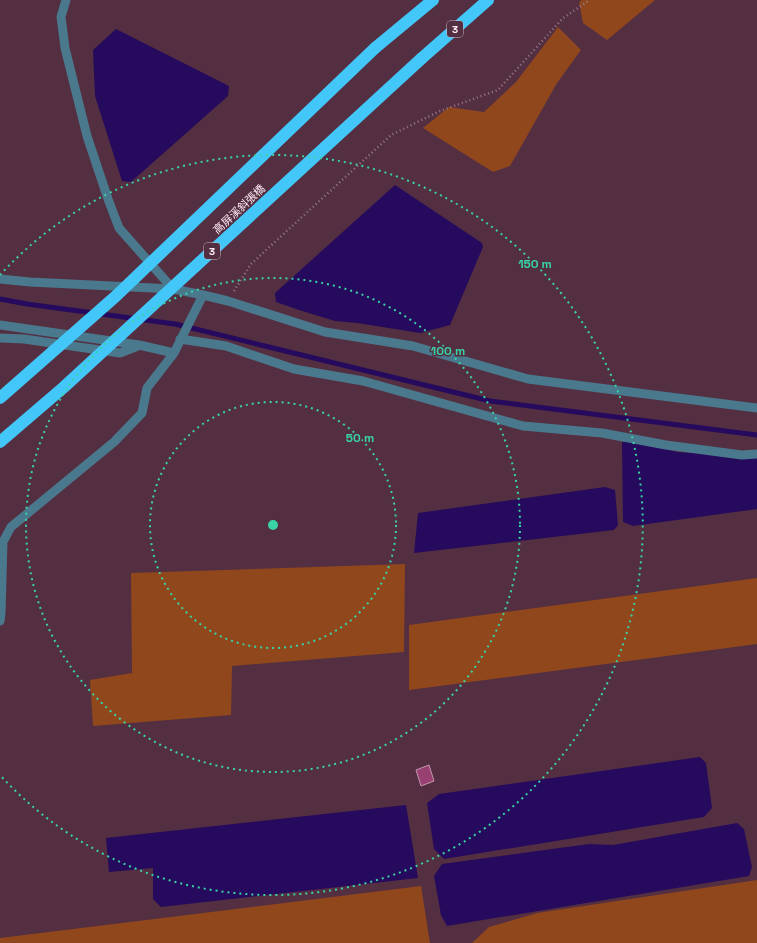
<svg xmlns="http://www.w3.org/2000/svg" width="757" height="943" font-family="'Space Grotesk','Noto Sans TC',sans-serif">
	<rect width="100%" height="100%" fill="#542f42"/>
	<path fill="#90471c" d="M582 0H655L607 40 583 23 579 2Z
		M558 27 581 50 557 83 510 166 493 172 423 128 449 107 484 112 516 82Z
		M405 564 404 652 232 666 231 715 93 726 90 680 132 673 131 573Z
		M757 578V644L409 690V625Z
		M757 880V943H472L489 927 537 913Z
		M421 886 430 943H0V938Z"/>
	<path fill="#250a5d" d="M116 29 229 86 228 96 131 182 122 181 95 96 93 50Z
		M395 185 482 243 483 247 450 325 420 333 357 323 335 321 299 310 276 302 275 293Z
		M626 439 677 452 757 457V509L633 526 623 522 622 443Z
		M605 487 615 490 618 525 614 530 414 553 418 513Z
		M700 757 706 763 712 808 704 817 444 859 434 849 427 803 439 794Z
		M406 805 418 878 161 907 153 899V868L109 872 106 838Z
		M737 823 744 829 752 867 749 876 447 926 441 915 434 876 442 864 589 844 613 845Z"/>
	<g fill="none" stroke-linecap="round" stroke-linejoin="round">
		<path stroke="#250a5d" stroke-width="5" d="M0 299 27 304 175 324 490 401 757 435"/>
	</g>
	<path fill="#994072" stroke="#c497ad" d="M429 765 434 781 421 786 416 770Z"/>
	<g fill="none" stroke-linecap="round" stroke-linejoin="round">
		<path stroke="#997a89" stroke-width="2.5" stroke-dasharray="1 3" stroke-linecap="butt" d="M234 291 251 264 391 135 440 111 498 90 563 18 590 0"/>
		<path stroke="#4a788c" stroke-width="9" d="M66 0 61 17 65 48 87 136 108 199 119 228 173 289 203 295 228 301 325 332 413 346 528 379 757 408
			M0 279 30 282 173 289
			M0 325 139 345 174 353
			M0 338 24 339 120 353 138 346
			M180 339 226 346 294 369 363 381 523 426 602 433 666 445 742 455 757 454
			M0 621 1 613 3 542 11 527 114 442 142 413 147 388 174 353 203 295"/>
		<path stroke="#43c7f9" stroke-width="12" d="M375 48 433 0
			M422 58 488 0"/>
		<path stroke="#43c7f9" stroke-width="12" d="M0 398 116 296 375 48
			M0 442 64 387 422 58"/>
	</g>
	<g fill="none" stroke="#38d4a6" stroke-width="2" stroke-dasharray="2 4">
		<circle cx="273" cy="525" r="123"/>
		<circle cx="273" cy="525" r="247"/>
		<path d="M0 275A370 370 0 1 1 0 775"/>
	</g>
	<g text-anchor="middle" stroke-width="3" stroke-linejoin="round" paint-order="stroke">
		<g fill="#542f42" stroke="#ccb3bf" stroke-width="1">
			<rect x="447" y="21" width="16" height="16" rx="3"/>
			<rect x="204" y="243" width="16" height="16" rx="3"/>
		</g>
		<g font-size="10" font-weight="bold" fill="#ffebf4">
			<text x="455" y="33">3</text>
			<text x="212" y="255">3</text>
		</g>
		<g font-size="11" fill="#ffebf4" stroke="#542f42">
			<text transform="translate(239 209) rotate(-43)" y="4">高屏溪斜張橋</text>
		</g>
	</g>
	<circle cx="273" cy="525" r="6" fill="#38d4a6" stroke="#542f42" stroke-width="2"/>
	<g font-size="12" text-anchor="middle" font-weight="bold" fill="#38d4a6" stroke="#542f42" stroke-width="3" stroke-linejoin="round" paint-order="stroke">
		<text x="535" y="268">150 m</text>
		<text x="448" y="355">100 m</text>
		<text x="360" y="442">50 m</text>
	</g>
</svg>
